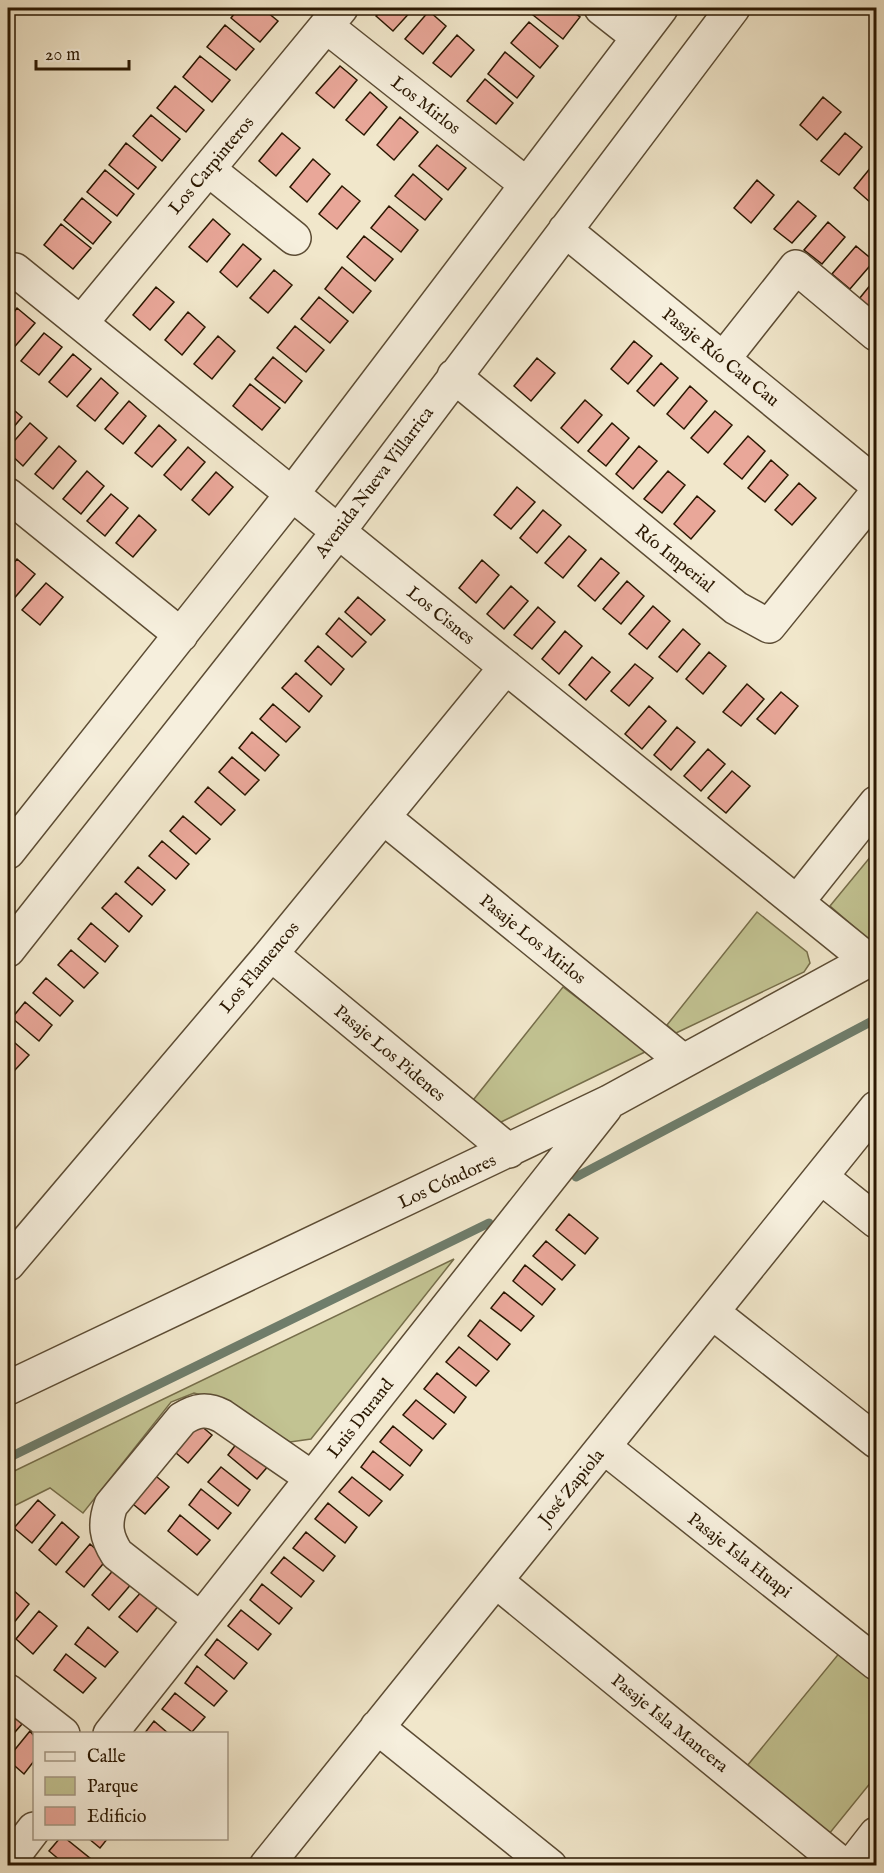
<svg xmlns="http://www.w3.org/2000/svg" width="884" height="1873" font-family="'IM FELL English',serif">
	<rect width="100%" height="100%" fill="#f1e7cb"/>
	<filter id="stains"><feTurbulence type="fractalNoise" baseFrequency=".00333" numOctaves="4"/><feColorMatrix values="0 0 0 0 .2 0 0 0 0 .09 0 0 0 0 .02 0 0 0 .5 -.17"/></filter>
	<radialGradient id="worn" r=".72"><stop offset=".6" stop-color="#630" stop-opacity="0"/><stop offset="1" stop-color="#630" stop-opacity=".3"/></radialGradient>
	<path fill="#c2c392" stroke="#766e4a" stroke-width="1.5" d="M876 850V942L874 944 830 906Z
		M757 912 807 952 810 963 804 972 676 1033 667 1025Z
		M563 987 647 1051 495 1125 470 1104Z
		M454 1259 311 1439 290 1442 217 1399 194 1393 171 1402 83 1513 50 1488 8 1509V1474Z
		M841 1651 876 1681V1776L829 1834 747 1766Z"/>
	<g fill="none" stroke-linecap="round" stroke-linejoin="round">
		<path stroke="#6f7d6b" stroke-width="9" d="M576 1177 876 1019
			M8 1458 489 1223"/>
	</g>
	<path fill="#e9a799" stroke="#2b1802" stroke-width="1.5" d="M239 8H262L278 21 260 42 231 18Z
		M384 8H414L393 31 376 16Z
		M540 8H568L580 17 563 39 533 15Z
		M429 11 446 26 423 54 405 39Z
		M529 22 558 46 540 68 511 43Z
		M225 25 254 49 236 70 207 47Z
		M457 35 474 50 451 77 433 63Z
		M505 52 534 76 517 98 488 74Z
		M200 56 230 80 212 102 183 77Z
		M340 66 357 80 334 108 316 93Z
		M485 79 513 103 496 124 467 101Z
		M175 86 204 110 186 132 157 108Z
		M370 92 387 107 364 135 346 120Z
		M823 97 841 112 817 140 800 125Z
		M151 115 180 139 162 161 133 136Z
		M400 117 418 132 394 160 377 145Z
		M282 133 300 148 276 176 259 161Z
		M845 133 862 147 839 175 821 161Z
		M126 143 156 167 138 189 109 165Z
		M437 145 466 168 448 190 419 166Z
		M313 159 330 174 307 202 290 187Z
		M876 161V196L871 203 854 188Z
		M105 170 134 194 117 216 87 192Z
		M413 174 442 199 425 220 395 196Z
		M757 180 774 195 751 223 734 208Z
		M342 186 360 201 337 229 319 214Z
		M82 198 111 222 93 244 64 220Z
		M798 201 816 216 792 243 774 229Z
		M389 206 418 230 401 252 371 228Z
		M213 219 230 234 207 262 189 247Z
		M828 222 845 237 822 264 804 250Z
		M61 224 91 248 73 269 44 245Z
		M364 236 393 259 375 281 347 257Z
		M243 244 261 259 237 287 220 272Z
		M856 246 874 261 850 289 832 274Z
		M342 267 371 291 353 313 325 289Z
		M274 270 292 285 268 313 250 298Z
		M876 278V314L859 299Z
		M156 287 174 302 150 330 133 315Z
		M319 297 348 321 330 343 301 319Z
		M17 308 35 323 11 351 8 348V320Z
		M188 312 205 327 182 355 165 340Z
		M295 326 324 350 306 372 277 348Z
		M44 333 62 347 39 375 21 361Z
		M218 336 235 351 212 379 194 364Z
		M634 341 652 356 628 384 611 369Z
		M73 354 91 369 67 397 49 382Z
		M273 357 302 381 285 403 255 379Z
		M537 358 555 373 531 401 514 386Z
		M661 363 678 378 654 406 637 391Z
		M101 378 118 393 95 421 77 406Z
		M250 384 280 408 262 430 233 406Z
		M690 386 707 401 684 429 667 414Z
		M585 400 602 415 578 443 561 428Z
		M129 401 146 416 123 444 105 429Z
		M8 405 22 417 8 434Z
		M715 411 732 425 708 453 691 438Z
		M30 423 47 438 23 466 8 452V448Z
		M612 423 629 438 606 466 588 451Z
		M159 425 176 440 152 467 135 453Z
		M748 436 765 451 742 479 724 464Z
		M59 446 76 461 53 489 35 474Z
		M639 446 657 461 633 489 616 474Z
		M188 447 205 462 181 490 164 475Z
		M771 460 788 475 765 502 748 488Z
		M87 471 104 486 81 514 63 499Z
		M668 471 685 485 662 513 644 499Z
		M216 472 233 487 209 515 192 500Z
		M799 483 816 498 792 525 775 510Z
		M517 487 535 502 511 529 494 515Z
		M111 494 128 508 105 536 87 521Z
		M697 496 715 511 691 539 674 524Z
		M543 510 561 525 537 553 520 538Z
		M139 515 156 530 133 557 116 543Z
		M569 536 586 550 563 578 545 563Z
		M601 558 619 573 595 601 578 586Z
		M17 559 35 574 11 602 8 598V570Z
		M482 560 499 575 476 603 459 588Z
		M627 581 644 596 621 624 603 609Z
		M46 583 63 597 40 625 22 610Z
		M511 586 528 601 504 629 487 614Z
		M358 597 385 620 371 635 345 612Z
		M653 606 670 621 647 649 629 634Z
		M538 607 555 622 532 649 514 635Z
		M339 618 366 642 352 657 326 634Z
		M683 629 700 644 677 672 659 657Z
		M565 631 582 646 559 674 542 659Z
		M318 646 344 669 331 685 305 661Z
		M709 652 726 666 703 694 686 679Z
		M592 657 610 672 586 700 569 685Z
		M635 664 653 678 629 706 611 691Z
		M296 673 322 696 309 712 282 688Z
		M747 684 764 699 741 726 723 712Z
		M781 692 798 706 775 734 757 719Z
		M273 704 300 727 286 742 260 719Z
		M649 706 666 721 642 749 625 734Z
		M677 727 695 742 671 770 654 755Z
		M252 732 279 755 265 771 239 748Z
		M708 749 725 764 701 791 684 776Z
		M232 757 259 780 245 795 219 772Z
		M732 771 750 786 726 813 708 798Z
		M208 787 235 810 221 825 195 802Z
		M183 816 210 839 196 854 170 831Z
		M162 841 189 864 176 879 149 856Z
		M138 867 165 890 152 905 125 882Z
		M116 893 142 916 129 932 102 908Z
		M91 923 118 946 105 962 78 939Z
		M71 950 98 973 84 988 58 965Z
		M46 978 73 1001 60 1016 33 993Z
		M25 1002 52 1025 39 1041 12 1018Z
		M8 1037 29 1055 15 1070 8 1064Z
		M569 1214 598 1238 585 1254 556 1230Z
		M546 1241 575 1265 562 1280 533 1256Z
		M525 1265 555 1289 542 1305 513 1281Z
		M504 1292 534 1316 521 1331 491 1308Z
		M480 1320 510 1344 497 1360 468 1336Z
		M459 1347 489 1371 476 1386 446 1362Z
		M437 1373 466 1397 454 1413 424 1389Z
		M416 1400 446 1424 433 1439 403 1415Z
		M194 1420 212 1435 188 1463 170 1448Z
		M393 1426 422 1450 410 1466 380 1442Z
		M240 1439 270 1464 257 1479 228 1455Z
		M373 1451 403 1475 390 1490 361 1467Z
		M221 1467 250 1490 238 1506 208 1482Z
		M151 1472 169 1487 145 1514 128 1500Z
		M352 1477 382 1501 369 1516 339 1492Z
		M201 1489 231 1513 218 1529 189 1505Z
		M38 1500 55 1515 32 1543 14 1528Z
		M328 1503 357 1527 345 1543 315 1519Z
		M180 1515 210 1540 197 1555 168 1531Z
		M62 1522 79 1537 56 1565 39 1550Z
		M306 1532 335 1556 323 1571 293 1548Z
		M90 1544 107 1559 84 1587 66 1572Z
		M284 1557 314 1581 301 1597 271 1573Z
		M116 1567 133 1582 109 1610 92 1595Z
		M262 1584 292 1608 279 1624 250 1600Z
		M12 1589 29 1604 8 1630V1594Z
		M143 1590 160 1604 137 1632 119 1617Z
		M241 1610 271 1634 258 1650 228 1626Z
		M39 1611 57 1626 33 1654 16 1639Z
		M88 1627 118 1652 105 1667 75 1644Z
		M217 1639 247 1663 234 1679 205 1655Z
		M66 1654 96 1678 83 1693 54 1670Z
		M197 1666 227 1691 214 1706 185 1683Z
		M175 1693 205 1717 192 1732 162 1709Z
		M8 1712 22 1724 8 1740Z
		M154 1721 169 1734H144Z
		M30 1731 34 1736V1761L24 1774 8 1760V1758Z
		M60 1838H65L91 1859 86 1866H67L49 1851Z
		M88 1838H108L100 1848Z"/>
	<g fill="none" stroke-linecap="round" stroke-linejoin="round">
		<g stroke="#5c4c34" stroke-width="36">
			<path id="minor" d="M601 8 638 37
				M326 26 526 184
				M208 169 294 238
				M565 230 876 484
				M15 270 868 960
				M81 323 341 8
				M724 358 796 267 876 334
				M454 376 736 608 769 626 876 494
				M8 495 181 635
				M383 817 683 1061
				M8 852 292 494 661 8
				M797 902 876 803
				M8 950 338 532 733 8
				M271 954 509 1151
				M821 1177 876 1221
				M8 1264 271 954 506 667
				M712 1312 876 1441
				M8 1388 609 1102 876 956
				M604 1447 876 1663
				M496 1581 844 1866
				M200 1619 117 1554C106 1537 104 1524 111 1505L182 1419C196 1410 207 1408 222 1416L312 1478
				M8 1691 63 1734
				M377 1727 550 1866
				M110 1734 605 1108
				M8 1863 34 1829
				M266 1866 876 1108
				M851 1866 876 1834"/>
		</g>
		<use href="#minor" stroke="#f6efdd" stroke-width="33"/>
	</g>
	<g text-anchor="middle" stroke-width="5" stroke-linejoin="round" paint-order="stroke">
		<g font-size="18" fill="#2b1802" stroke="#f6efdd">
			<text transform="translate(426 105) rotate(38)" y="6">Los Mirlos</text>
			<text transform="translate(211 165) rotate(-50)" y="6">Los Carpinteros</text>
			<text transform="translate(721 357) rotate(39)" y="6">Pasaje Río Cau Cau</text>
			<text transform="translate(374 482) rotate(-53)" y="6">Avenida Nueva Villarrica</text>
			<text transform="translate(675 558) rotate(39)" y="6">Río Imperial</text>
			<text transform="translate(441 615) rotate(39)" y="6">Los Cisnes</text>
			<text transform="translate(533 939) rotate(39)" y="6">Pasaje Los Mirlos</text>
			<text transform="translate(259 967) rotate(-50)" y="6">Los Flamencos</text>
			<text transform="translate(390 1053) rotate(40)" y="6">Pasaje Los Pidenes</text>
			<text transform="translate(447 1181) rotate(-25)" y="6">Los Cóndores</text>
			<text transform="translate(360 1418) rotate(-52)" y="6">Luis Durand</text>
			<text transform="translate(571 1487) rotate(-51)" y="6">José Zapiola</text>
			<text transform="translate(740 1555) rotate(38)" y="6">Pasaje Isla Huapi</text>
			<text transform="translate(670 1723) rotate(39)" y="6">Pasaje Isla Mancera</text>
		</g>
	</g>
	<rect width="884" height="1873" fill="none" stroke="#f1e7cb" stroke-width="30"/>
	<rect x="9" y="9" width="866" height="1855" fill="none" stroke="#2b1802" stroke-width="3"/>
	<rect x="15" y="15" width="854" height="1843" fill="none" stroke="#2b1802" stroke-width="1.5"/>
	<rect x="33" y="1732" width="195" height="108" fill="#f6efdd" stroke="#a59985" stroke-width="1.5"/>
	<rect x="45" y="1752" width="30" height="9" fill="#f6efdd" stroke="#a59985" stroke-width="1.5"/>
	<text x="87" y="1762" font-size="18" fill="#2b1802">Calle</text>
	<rect x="45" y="1777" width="30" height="18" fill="#c2c392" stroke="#a59985" stroke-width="1.5"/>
	<text x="87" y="1792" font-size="18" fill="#2b1802">Parque</text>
	<rect x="45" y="1807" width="30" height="18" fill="#e9a799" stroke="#a59985" stroke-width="1.5"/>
	<text x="87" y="1822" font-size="18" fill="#2b1802">Edificio</text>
	<path d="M36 60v9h93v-9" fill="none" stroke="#2b1802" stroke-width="3"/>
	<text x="45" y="60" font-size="18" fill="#2b1802" stroke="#f6efdd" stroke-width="4.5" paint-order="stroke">20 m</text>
	<rect width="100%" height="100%" filter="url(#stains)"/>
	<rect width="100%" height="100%" fill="url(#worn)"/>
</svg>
